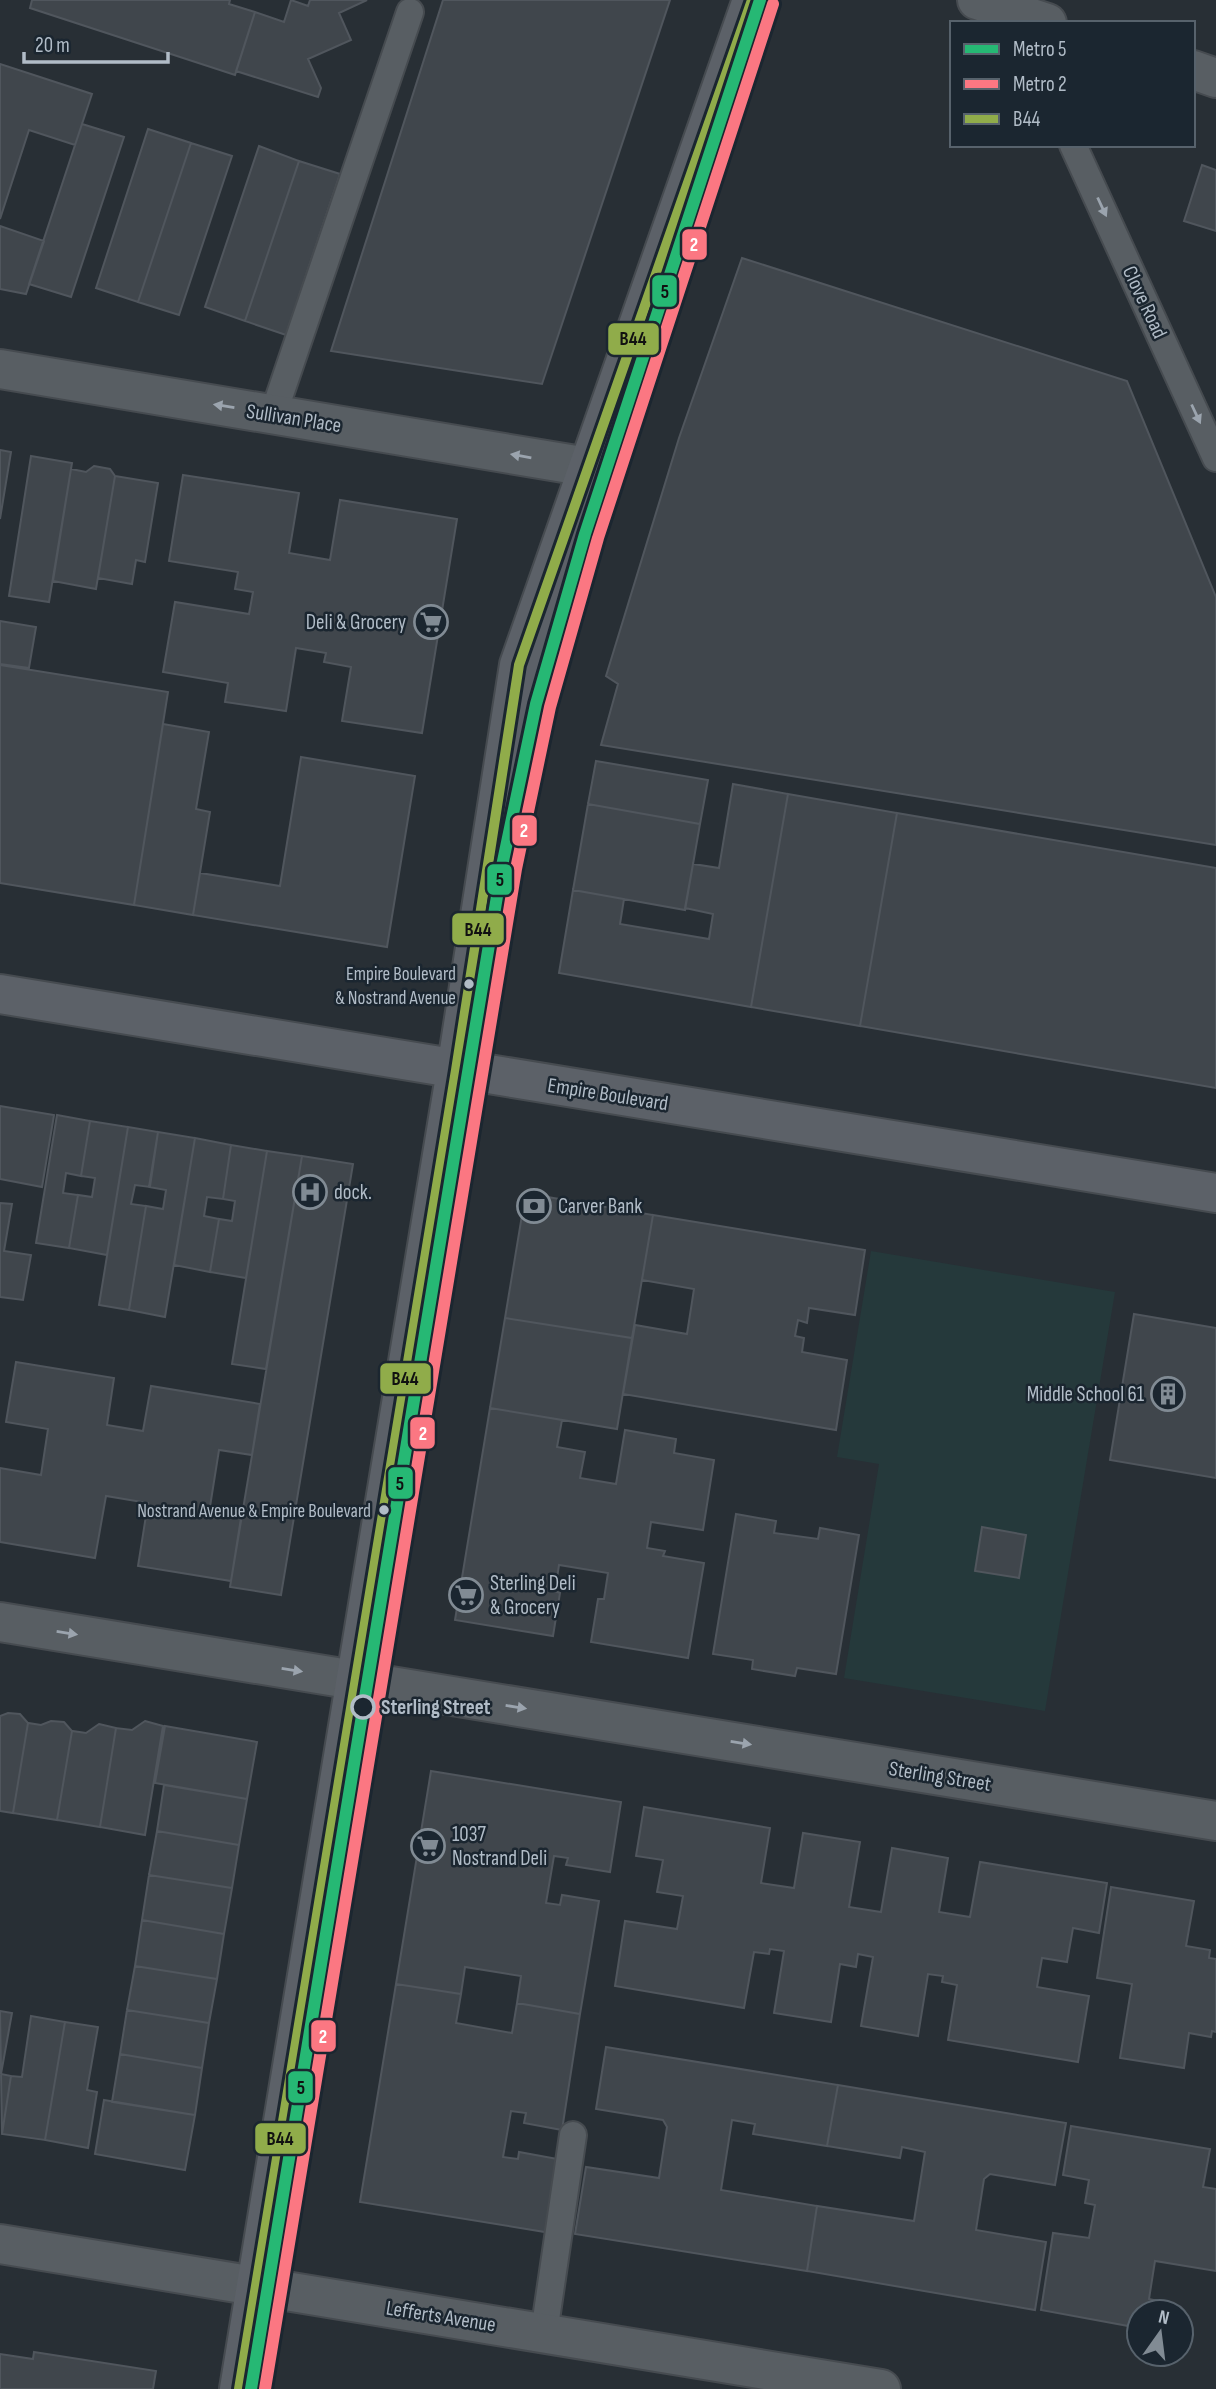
<svg xmlns="http://www.w3.org/2000/svg" width="1216" height="2389" font-family="'Sofia Sans Condensed',sans-serif">
	<rect width="100%" height="100%" fill="#282f35"/>
	<path fill="#25393b" d="M871 1251 1115 1292 1045 1711 844 1678 879 1464 837 1457Z"/>
	<path fill="#40464c" stroke="#50565d" stroke-width="2" d="M32 0H230L229 4 255 12 235 75 30 8Z
		M291 0 308 6 310 0H367L339 13 351 40 308 59 321 88 318 97 236 71 255 12 284 22Z
		M443 0H670L542 384 331 351Z
		M0 64 92 94 75 145 29 130 0 219Z
		M82 124 124 137 71 297 29 284Z
		M148 129 191 143 138 302 96 288Z
		M191 143 232 156 179 315 138 302Z
		M259 146 299 161 245 321 205 307Z
		M299 161 340 174 286 335 245 321Z
		M1202 165 1216 170V231L1184 221Z
		M0 226 44 241 26 294 0 289Z
		M742 258 1127 381 1216 597V845L601 745 618 684 606 676 679 438Z
		M0 450 11 452 0 519Z
		M31 456 72 463 49 602 9 596Z
		M94 466 110 469 115 476 96 589 53 581 71 469 86 472Z
		M183 475 299 493 289 553 330 560 340 500 457 519 422 733 342 721 351 667 324 662 326 653 296 648 286 711 225 702 228 683 163 672 175 602 249 614 253 592 235 589 238 572 169 561Z
		M115 476 158 483 145 562 136 560 132 584 98 578Z
		M0 621 36 627 29 668 0 664Z
		M0 665 168 692 134 905 0 883Z
		M163 724 209 732 196 809 210 812 193 915 134 905Z
		M301 757 415 776 387 947 193 915 200 873 280 886Z
		M596 761 708 780 700 824 588 804Z
		M733 784 788 794 751 1007 559 973 573 890 624 899 620 924 709 939 713 914 685 908 693 864 719 868Z
		M788 794 897 813 860 1026 751 1007Z
		M588 804 700 824 685 910 573 890Z
		M897 813 1216 868V1088L860 1026Z
		M0 1106 54 1115 42 1187 0 1179Z
		M57 1115 90 1121 81 1176 66 1173 63 1193 78 1195 69 1248 36 1243Z
		M90 1121 128 1127 107 1255 69 1248 78 1195 92 1197 95 1178 81 1176Z
		M128 1127 158 1132 150 1187 135 1185 131 1204 146 1206 129 1310 99 1305Z
		M158 1132 195 1138 165 1317 129 1310 146 1206 163 1209 166 1190 149 1187Z
		M195 1138 231 1145 223 1199 207 1197 204 1216 219 1219 210 1272 174 1265Z
		M231 1145 267 1151 246 1278 210 1272 219 1219 232 1221 235 1201 223 1199Z
		M267 1151 302 1156 266 1369 232 1364Z
		M302 1156 353 1164 281 1595 230 1587Z
		M536 1195 653 1215 632 1338 505 1318 524 1203Z
		M0 1203 12 1204 4 1251 31 1255 23 1300 0 1297Z
		M653 1215 865 1250 855 1315 809 1308 807 1323 798 1320 795 1336 804 1338 802 1352 847 1360 836 1430 623 1394 635 1325 687 1334 694 1289 642 1280Z
		M1134 1314 1216 1328V1478L1110 1460Z
		M505 1318 632 1338 617 1429 490 1408Z
		M16 1362 114 1378 107 1425 143 1431 151 1386 260 1404 252 1455 219 1450 209 1513 241 1518 231 1581 138 1566 148 1503 106 1496 95 1558 0 1542V1468L41 1475 48 1429 6 1422Z
		M490 1408 562 1420 557 1447 585 1452 580 1478 616 1484 625 1430 676 1439 674 1453 714 1460 703 1530 651 1522 647 1548 665 1551 663 1556 704 1563 688 1658 591 1642 598 1599H604L608 1573 559 1565 555 1591 560 1593 553 1636 455 1620Z
		M736 1514 776 1521 774 1533 818 1539 820 1528 859 1535 836 1674 797 1668 795 1676 752 1669 753 1660 713 1654Z
		M982 1527 1026 1535 1019 1578 975 1571Z
		M8 1713 20 1714 28 1723 13 1813 0 1811V1716Z
		M51 1721 64 1722 72 1731 57 1820 13 1813 28 1723 41 1725Z
		M145 1721 163 1726 145 1835 100 1827 116 1728 132 1730Z
		M99 1724 116 1728 100 1827 57 1820 72 1731 86 1733Z
		M165 1726 257 1742 247 1799 155 1783Z
		M431 1771 621 1802 610 1872 566 1865 568 1858 554 1856 546 1903 560 1905 562 1895 599 1901 580 2014 517 2003 521 1976 465 1967 461 1994 396 1984Z
		M164 1785 247 1799 239 1845 157 1831Z
		M644 1807 770 1828 761 1883 794 1888 803 1833 860 1842 849 1907 881 1912 892 1848 948 1858 939 1912 970 1917 980 1862 1107 1883 1099 1933 1073 1928 1067 1962 1042 1958 1037 1987 1089 1996 1078 2062 948 2040 957 1985 942 1982 943 1976 928 1974 918 2036 861 2026 873 1957 858 1954 856 1967 840 1964 831 2022 774 2013 784 1951 770 1949 769 1954 754 1952 744 2008 615 1986 625 1921 677 1929 683 1896 657 1892 663 1860 636 1856Z
		M157 1831 239 1845 232 1888 149 1875Z
		M149 1875 232 1888 224 1934 142 1920Z
		M1111 1887 1194 1901 1186 1946 1210 1950 1209 1958 1216 1959V2032L1212 2031 1211 2037 1189 2033 1184 2068 1120 2058 1132 1984 1097 1978Z
		M142 1920 224 1934 217 1979 135 1966Z
		M135 1966 217 1979 209 2023 127 2010Z
		M396 1984 461 1994 456 2023 512 2033 517 2003 580 2014 562 2130 524 2123 526 2113 511 2111 503 2157 518 2159 519 2152 563 2160 551 2233 360 2202Z
		M127 2010 209 2023 202 2068 120 2054Z
		M0 2011 12 2013 1 2074 11 2076 2 2134Z
		M31 2016 65 2022 45 2140 2 2134 11 2076 22 2077Z
		M65 2022 98 2027 87 2090 97 2092 88 2148 45 2140Z
		M606 2047 838 2085 827 2146 753 2134 755 2124 732 2120 721 2190 817 2206 807 2271 575 2234 586 2167 659 2178 667 2127 663 2120 596 2109Z
		M120 2054 202 2068 195 2115 112 2102Z
		M838 2085 1066 2123 1055 2185 990 2174 984 2179 976 2230 1046 2242 1035 2310 807 2271 817 2206 914 2221 925 2152 902 2147 900 2158 827 2146Z
		M104 2100 195 2115 185 2170 95 2154Z
		M1071 2126 1210 2149 1203 2187 1216 2189V2271L1155 2261 1149 2299 1163 2302 1162 2312H1139V2328L1041 2310 1053 2233 1089 2238 1095 2205 1085 2203 1089 2180 1063 2175Z
		M34 2352 156 2371 153 2389H0V2354L33 2359Z"/>
	<g fill="none" stroke-linecap="round" stroke-linejoin="round">
		<g stroke="#464b50" stroke-width="30">
			<path id="lane" d="M1073 145 1216 458
				M273 415 410 12
				M544 2333 573 2135"/>
		</g>
		<g stroke="#464b50" stroke-width="42">
			<path id="street" d="M977 0 1047 23
				M1193 70 1216 78
				M0 369 588 467
				M0 1622 1216 1821
				M0 2244 881 2389"/>
		</g>
		<g stroke="#464b50" stroke-width="42">
			<path id="secondary" d="M0 994 1216 1193
				M239 2389 456 1070 519 665 752 0"/>
		</g>
		<use href="#lane" stroke="#585e63" stroke-width="26"/>
		<use href="#street" stroke="#585e63" stroke-width="38"/>
		<use href="#secondary" stroke="#5c6168" stroke-width="38"/>
		<g stroke="#1b2630" stroke-width="16">
			<path id="bus-1" d="M239 2389 456 1070 519 665 752 0"/>
		</g>
		<use href="#bus-1" stroke="#90ac4a" stroke-width="10"/>
		<g stroke="#1b2630" stroke-width="18">
			<path id="metro-1" d="M251 2389 502 866 536 704 585 534 760 0"/>
		</g>
		<g stroke="#1b2630" stroke-width="18">
			<path id="metro-2" d="M265 2389 516 869 550 707 598 538 773 4"/>
		</g>
		<use href="#metro-1" stroke="#26b874" stroke-width="12"/>
		<use href="#metro-2" stroke="#fb7782" stroke-width="12"/>
	</g>
	<defs><path id="oneway-solid" d="M-6-.8H1V-3.2L6.5 0L1 3.2V.8H-6Z" transform="scale(1.75)"/></defs>
	<g fill="#9ba4ae">
		<use href="#oneway-solid" transform="translate(1102 207) rotate(65)"/>
		<use href="#oneway-solid" transform="translate(224 406) rotate(-171)"/>
		<use href="#oneway-solid" transform="translate(1196 414) rotate(65)"/>
		<use href="#oneway-solid" transform="translate(521 456) rotate(-170)"/>
		<use href="#oneway-solid" transform="translate(67 1633) rotate(9)"/>
		<use href="#oneway-solid" transform="translate(292 1670) rotate(9)"/>
		<use href="#oneway-solid" transform="translate(516 1707) rotate(9)"/>
		<use href="#oneway-solid" transform="translate(741 1743) rotate(9)"/>
	</g>
	<defs>
		<g id="supermarket-ring" transform="scale(1.75)"><circle r="9.5" fill="#1b2630" stroke="#818b94" stroke-width="1.5"/><path d="M-6-5.5h2.5l.6 2H6L4.5 2H-2.5L-4.4-4H-6ZM-1.5 3.2a1.3 1.3 0 1 0 .1 0ZM3 3.2a1.3 1.3 0 1 0 .1 0Z" fill="#818b94"/></g>
		<g id="hospital-ring" transform="scale(1.75)"><circle r="9.5" fill="#1b2630" stroke="#818b94" stroke-width="1.5"/><path d="M-5-5h3v3.5h4V-5h3V5h-3V1.5h-4V5h-3Z" fill="#818b94"/></g>
		<g id="bank-ring" transform="scale(1.75)"><circle r="9.5" fill="#1b2630" stroke="#818b94" stroke-width="1.5"/><path d="M-6-4H6V4H-6ZM0-2.3a2.3 2.3 0 1 0 0 4.6a2.3 2.3 0 1 0 0-4.6Z" fill="#818b94"/></g>
		<g id="building-ring" transform="scale(1.75)"><circle r="9.5" fill="#1b2630" stroke="#818b94" stroke-width="1.5"/><path d="M-4-6H4V6H1V3H-1V6H-4ZM-2.5-4.3h1.7v1.8h-1.7ZM.8-4.3h1.7v1.8H.8ZM-2.5-1h1.7V.8h-1.7ZM.8-1h1.7V.8H.8Z" fill="#818b94"/></g>
	</defs>
	<g fill-rule="evenodd">
		<use href="#supermarket-ring" x="431" y="622"/>
		<use href="#hospital-ring" x="310" y="1192"/>
		<use href="#bank-ring" x="534" y="1206"/>
		<use href="#building-ring" x="1168" y="1394"/>
		<use href="#supermarket-ring" x="466" y="1595"/>
		<use href="#supermarket-ring" x="428" y="1846"/>
	</g>
	<g fill="#b1bcc7" stroke="#1b2630" stroke-width="2.5">
		<circle cx="469" cy="984" r="6"/>
		<circle cx="384" cy="1510" r="6"/>
	</g>
	<circle fill="#1b2630" stroke="#b1bcc7" stroke-width="3.5" cx="363" cy="1707" r="11"/>
	<g text-anchor="middle" stroke-width="5" stroke-linejoin="round" paint-order="stroke">
		<g font-size="19" fill="#b1bcc7" stroke="#1b2630" text-anchor="end">
			<text x="456" y="980">Empire Boulevard<tspan x="456" dy="24">&amp; Nostrand Avenue</tspan></text>
			<text x="371" y="1517">Nostrand Avenue &amp; Empire Boulevard</text>
		</g>
		<g font-size="21" fill="#b1bcc7" stroke="#1b2630">
			<text transform="translate(1145 302) rotate(65)" y="7">Clove Road</text>
			<text transform="translate(294 418) rotate(9)" y="7">Sullivan Place</text>
			<text transform="translate(608 1094) rotate(9)" y="7">Empire Boulevard</text>
			<text transform="translate(940 1776) rotate(9)" y="7">Sterling Street</text>
			<text transform="translate(441 2316) rotate(9)" y="7">Lefferts Avenue</text>
		</g>
		<g font-size="21" fill="#b1bcc7" stroke="#1b2630" text-anchor="start">
			<text x="406" y="629" text-anchor="end">Deli &amp; Grocery</text>
			<text x="334" y="1199">dock.</text>
			<text x="558" y="1213">Carver Bank</text>
			<text x="1144" y="1401" text-anchor="end">Middle School 61</text>
			<text x="490" y="1590">Sterling Deli<tspan x="490" dy="24">&amp; Grocery</tspan></text>
			<text x="452" y="1841">1037<tspan x="452" dy="24">Nostrand Deli</tspan></text>
		</g>
		<g font-size="21" font-weight="bold" fill="#b1bcc7" stroke="#1b2630" text-anchor="start">
			<text x="381" y="1714">Sterling Street</text>
		</g>
	</g>
	<g stroke="#1b2630" stroke-width="2.5">
		<rect x="681" y="228" width="27" height="33" rx="7" fill="#fb7782"/>
		<rect x="651" y="274" width="27" height="34" rx="7" fill="#26b874"/>
		<rect x="607" y="322" width="53" height="34" rx="7" fill="#90ac4a"/>
		<rect x="511" y="814" width="27" height="33" rx="7" fill="#fb7782"/>
		<rect x="486" y="863" width="27" height="33" rx="7" fill="#26b874"/>
		<rect x="451" y="912" width="54" height="34" rx="7" fill="#90ac4a"/>
		<rect x="379" y="1362" width="53" height="33" rx="7" fill="#90ac4a"/>
		<rect x="409" y="1416" width="27" height="34" rx="7" fill="#fb7782"/>
		<rect x="387" y="1466" width="27" height="34" rx="7" fill="#26b874"/>
		<rect x="310" y="2019" width="27" height="34" rx="7" fill="#fb7782"/>
		<rect x="287" y="2070" width="27" height="34" rx="7" fill="#26b874"/>
		<rect x="254" y="2122" width="53" height="33" rx="7" fill="#90ac4a"/>
	</g>
	<g font-size="19" text-anchor="middle" font-weight="bold" fill="#fff">
		<text x="694" y="251">2</text>
		<text x="524" y="837">2</text>
		<text x="423" y="1440">2</text>
		<text x="323" y="2043">2</text>
	</g>
	<g font-size="19" text-anchor="middle" font-weight="bold" fill="#111">
		<text x="665" y="298">5</text>
		<text x="633" y="345">B44</text>
		<text x="500" y="886">5</text>
		<text x="478" y="936">B44</text>
		<text x="405" y="1385">B44</text>
		<text x="400" y="1490">5</text>
		<text x="301" y="2094">5</text>
		<text x="280" y="2145">B44</text>
	</g>
	<rect x="950" y="21" width="245" height="126" fill="#1b2630" stroke="#57626c" stroke-width="2"/>
	<rect x="964" y="44" width="35" height="10" fill="#26b874" stroke="#57626c" stroke-width="2"/>
	<text x="1013" y="56" font-size="21" fill="#b1bcc7">Metro 5</text>
	<rect x="964" y="79" width="35" height="10" fill="#fb7782" stroke="#57626c" stroke-width="2"/>
	<text x="1013" y="91" font-size="21" fill="#b1bcc7">Metro 2</text>
	<rect x="964" y="114" width="35" height="10" fill="#90ac4a" stroke="#57626c" stroke-width="2"/>
	<text x="1013" y="126" font-size="21" fill="#b1bcc7">B44</text>
	<g transform="translate(1160 2333) rotate(14)"><circle r="33" fill="#1b2630" stroke="#57626c" stroke-width="2"/>
	<path d="M0-5L12 26L0 18L-12 26Z" fill="#818b94"/>
	<text y="-10" font-size="19" font-weight="bold" text-anchor="middle" fill="#b1bcc7">N</text>
	</g>
	<path d="M24 52v10h144v-10" fill="none" stroke="#b1bcc7" stroke-width="3.5"/>
	<text x="35" y="52" font-size="21" fill="#b1bcc7" stroke="#1b2630" stroke-width="5" paint-order="stroke">20 m</text>
</svg>
